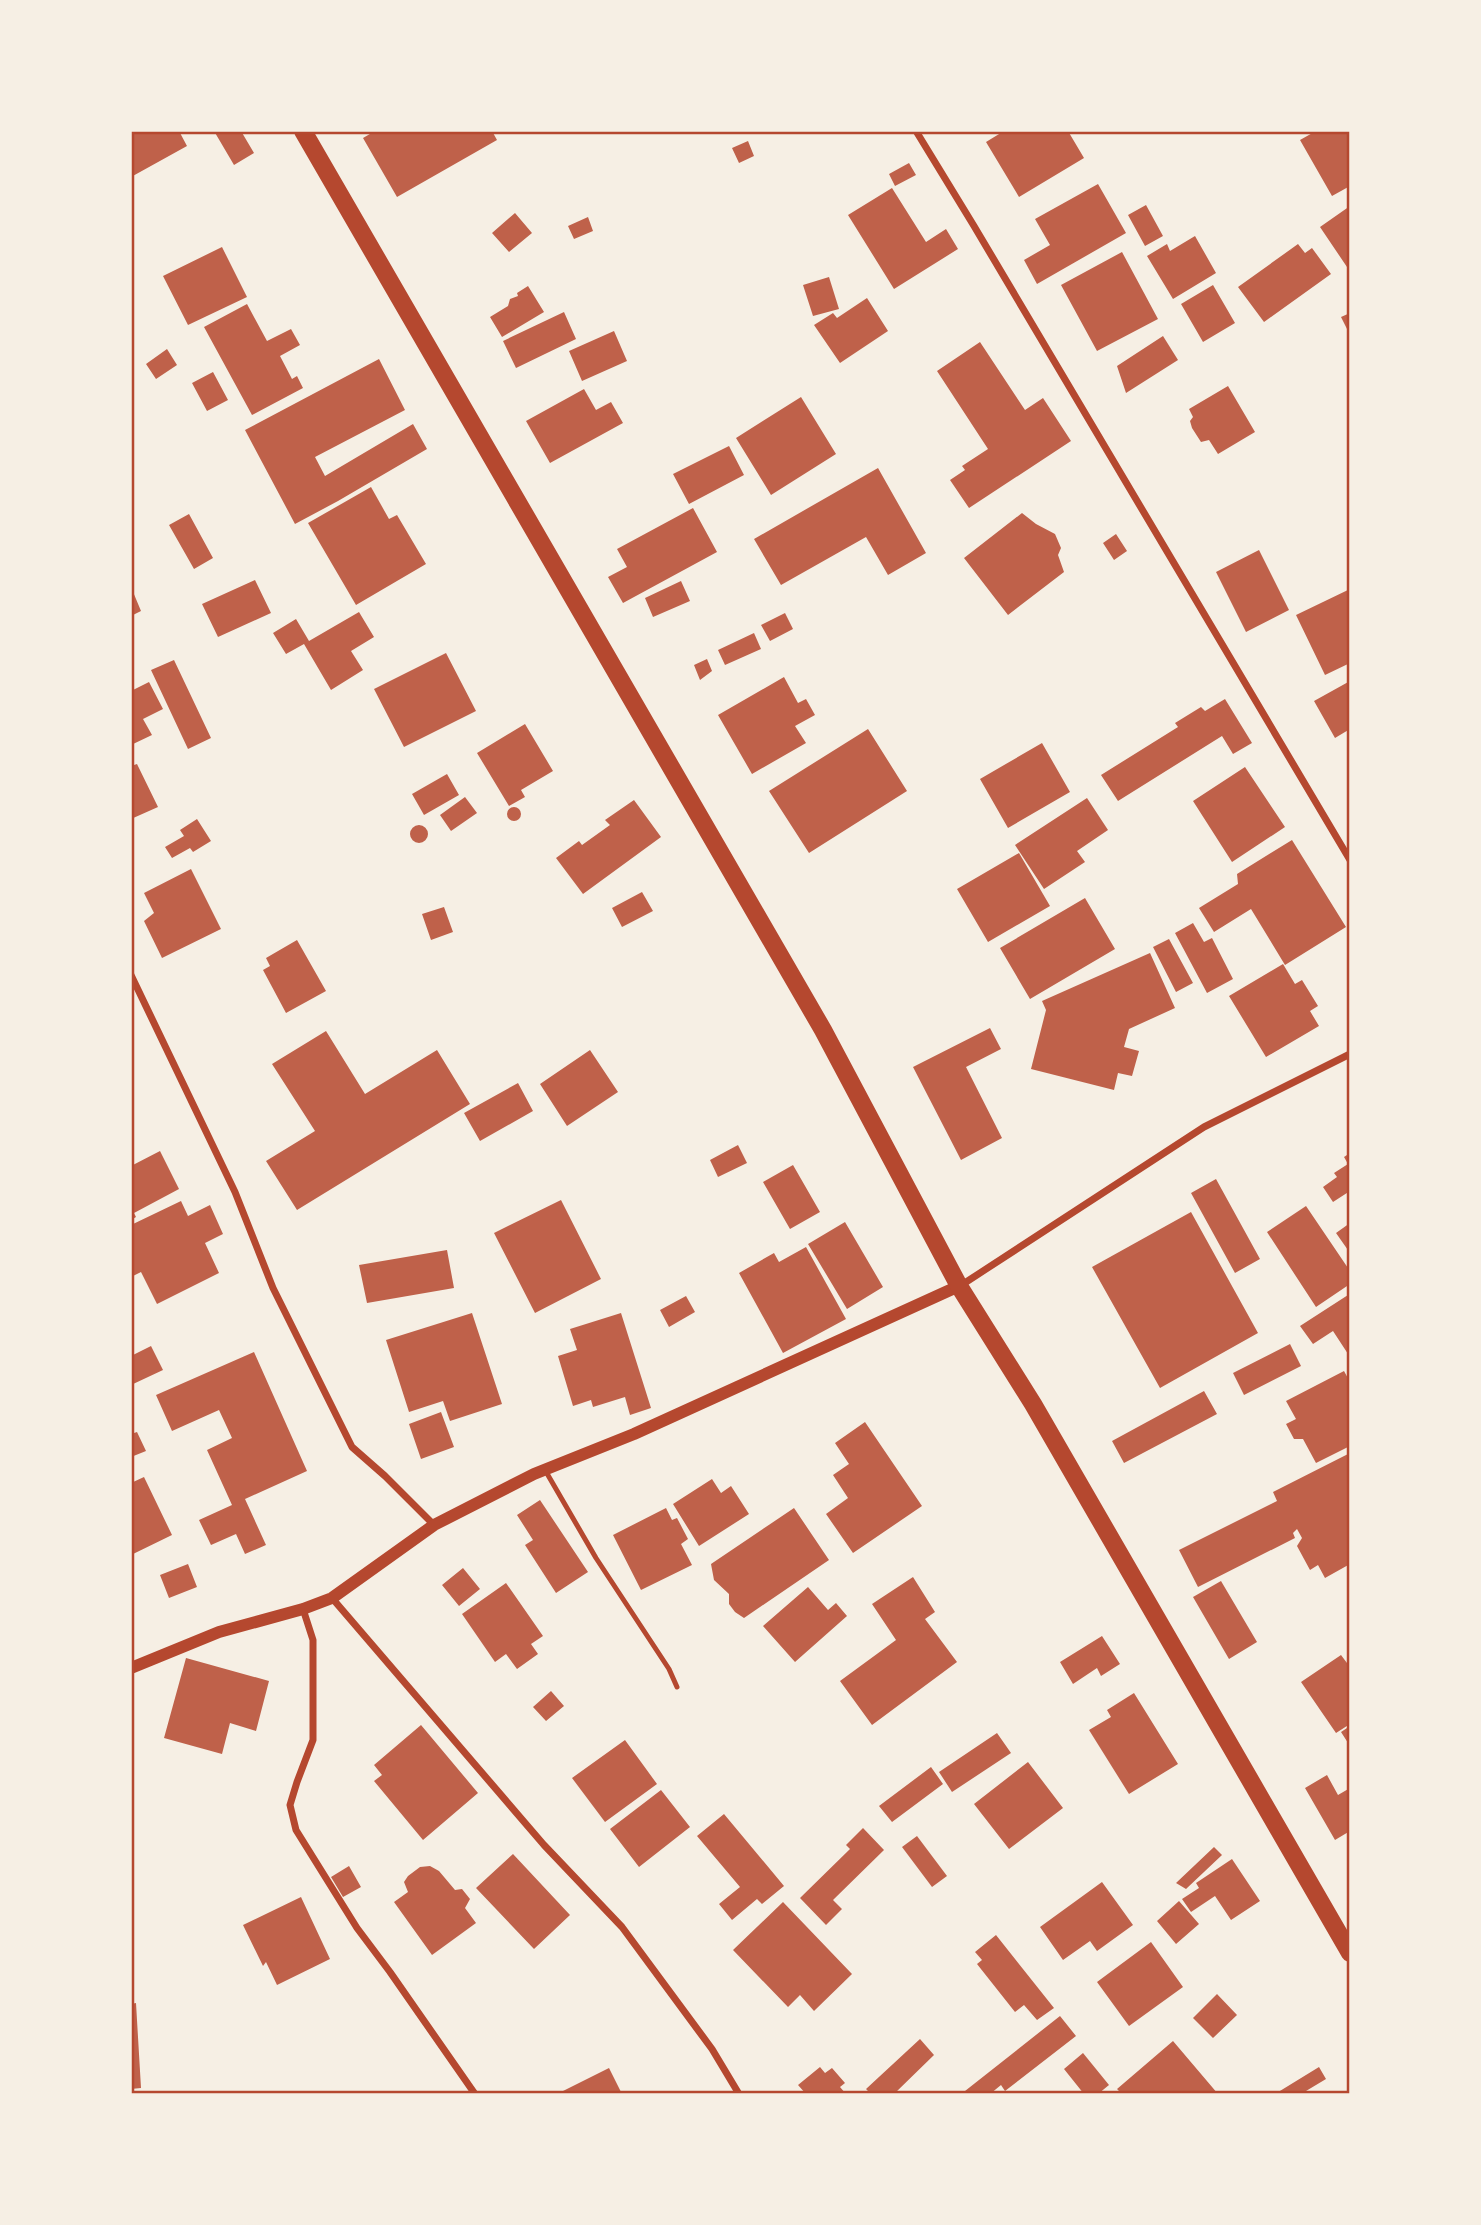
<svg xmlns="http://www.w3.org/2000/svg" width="1481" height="2225" font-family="Inter,sans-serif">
	<rect width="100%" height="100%" fill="#f6efe4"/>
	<path fill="#bf614a" d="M131 131H179L187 146 131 177Z
		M214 131H241L254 153 234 165Z
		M375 131H492L497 140 397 197 363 138Z
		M1004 131H1068L1084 158 1019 197 986 142Z
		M1316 131H1350V186L1332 196 1300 140Z
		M748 141 754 156 739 163 732 148Z
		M909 163 916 175 895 186 889 174Z
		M1098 184 1126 233 1037 284 1024 260 1050 245 1035 219Z
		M892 188 926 242 946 229 958 249 894 289 848 215Z
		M1146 205 1163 236 1145 246 1128 215Z
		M1350 206V265L1347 267 1320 227Z
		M515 213 532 233 509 252 492 233Z
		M588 217 593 231 574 239 568 226Z
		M1195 236 1216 273 1173 299 1147 256 1167 244 1170 251Z
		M1298 244 1305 253 1312 248 1331 274 1264 322 1238 287Z
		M222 247 247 297 188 325 163 276Z
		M1122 252 1158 319 1097 351 1061 285Z
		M829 277 839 309 813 316 803 285Z
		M1213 285 1235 323 1203 342 1181 304Z
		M528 286 544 312 502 337 490 317 508 306 510 299 518 296 517 293Z
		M867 298 888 331 840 363 814 325 833 313 837 318Z
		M247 304 267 341 291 329 300 345 280 356 292 379 297 376 303 388 252 415 204 327Z
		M564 312 576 339 516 368 503 341Z
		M1350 313V335L1341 317Z
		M614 331 627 361 582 381 569 351Z
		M1163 336 1178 360 1126 393 1117 366Z
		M980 342 1025 410 1043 398 1071 441 969 508 950 480 965 470 962 466 988 449 937 371Z
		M167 349 177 365 156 379 146 364Z
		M379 359 405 410 315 457 325 476 413 424 427 449 338 501 295 524 245 430Z
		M213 372 228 400 207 411 192 383Z
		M1228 386 1255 432 1218 454 1209 440 1201 442 1192 428 1190 421 1193 417 1189 409Z
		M584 389 596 410 611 402 623 423 550 463 526 421Z
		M801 397 836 454 771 495 736 438Z
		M729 446 744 475 689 504 673 474Z
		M878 468 926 553 888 575 866 537 781 585 754 539Z
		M371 487 389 519 397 515 426 564 356 605 308 523Z
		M693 508 717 552 623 603 608 577 627 567 617 549Z
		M1022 513 1036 524 1055 534 1061 548 1058 555 1064 572 1008 615 964 558Z
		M189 514 213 558 194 569 169 525Z
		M1116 534 1127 551 1114 560 1103 543Z
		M1259 550 1289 610 1246 632 1216 572Z
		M255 580 271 613 218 637 202 604Z
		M681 581 690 601 653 617 645 598Z
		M131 587 141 611 131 616Z
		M1350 589V663L1325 675 1296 615Z
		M359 612 374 637 351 651 363 670 331 690 304 644 286 654 273 633 296 619 309 641Z
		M785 613 793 629 770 641 761 625Z
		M754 633 761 649 725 665 718 650Z
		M446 653 476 711 404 747 374 689Z
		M707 659 712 671 700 680 694 665Z
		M174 660 211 738 188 749 151 670Z
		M784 677 798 703 806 699 815 715 795 726 806 743 752 774 718 715Z
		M1350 681V729L1335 738 1314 701Z
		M149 682 163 709 143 719 152 735 131 745V691Z
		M1225 699 1252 743 1233 754 1222 736 1118 801 1101 775 1178 727 1175 723 1201 707 1205 711Z
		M525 724 553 771 521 790 525 797 509 806 477 753Z
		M868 729 907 791 809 853 769 791Z
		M1042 743 1070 792 1008 828 980 779Z
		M137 764 158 807 131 819V766Z
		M1245 767 1285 827 1232 862 1193 801Z
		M447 774 459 795 424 815 412 794Z
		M465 797 477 813 451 831 440 815Z
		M1087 798 1108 830 1077 851 1085 862 1044 889 1015 845Z
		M634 800 661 837 583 894 556 858 579 841 582 845 610 825 605 820Z
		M507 814a7 7 0 1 1 14 0a7 7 0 1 1-14 0Z
		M197 819 211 841 193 852 190 848 172 858 165 847 184 836 180 830Z
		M410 834a9 9 0 1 1 18 0a9 9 0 1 1-18 0Z
		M1292 840 1346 927 1285 965 1251 909 1214 932 1199 908 1238 884 1237 874Z
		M1019 853 1050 906 988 942 957 889Z
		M191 869 221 929 162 958 144 921 154 913 144 893Z
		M642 892 653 911 622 927 612 908Z
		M1085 898 1115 949 1030 999 1000 948Z
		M444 907 453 932 431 940 422 914Z
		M1193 923 1204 942 1212 938 1233 979 1207 993 1175 933Z
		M1169 939 1193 983 1176 992 1153 947Z
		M297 940 326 991 286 1013 263 970 270 966 266 958Z
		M1150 953 1175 1008 1129 1029 1124 1047 1139 1051 1132 1076 1118 1073 1114 1090 1031 1069 1046 1010 1042 1001Z
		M1283 964 1295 984 1302 980 1318 1006 1310 1011 1319 1026 1266 1057 1229 996Z
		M990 1028 1001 1049 966 1067 1002 1138 961 1160 913 1067Z
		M326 1031 365 1094 437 1050 470 1104 297 1210 266 1161 315 1131 272 1064Z
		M590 1050 618 1092 567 1126 540 1084Z
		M518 1083 533 1111 480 1141 464 1113Z
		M738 1145 747 1163 718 1177 710 1160Z
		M160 1151 179 1189 134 1213 136 1217 131 1220V1166Z
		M1350 1153V1191L1333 1202 1323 1187 1337 1177 1334 1173 1348 1164 1344 1157Z
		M793 1165 820 1212 790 1229 763 1182Z
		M1216 1179 1260 1259 1235 1273 1191 1193Z
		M561 1200 601 1279 535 1313 494 1233Z
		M181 1201 188 1216 210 1205 223 1234 205 1243 219 1273 157 1304 141 1272 131 1277V1225Z
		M1306 1206 1350 1271V1284L1316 1307 1267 1232Z
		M1191 1212 1258 1333 1160 1388 1092 1267Z
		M845 1222 883 1287 847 1309 808 1244Z
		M1350 1223V1253L1336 1233Z
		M806 1247 846 1319 783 1353 739 1273 774 1253 779 1262Z
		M447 1250 454 1288 367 1303 359 1265Z
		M1348 1295 1350 1298V1357L1333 1331 1313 1344 1300 1326Z
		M686 1296 695 1312 669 1327 660 1310Z
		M472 1313 502 1404 450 1421 443 1401 409 1412 386 1340Z
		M621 1313 651 1408 630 1415 625 1397 593 1407 591 1400 573 1406 558 1356 577 1350 570 1329Z
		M1290 1344 1301 1366 1244 1395 1233 1373Z
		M151 1346 163 1370 131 1385V1356Z
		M254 1352 307 1471 245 1499 266 1545 245 1554 236 1534 211 1545 199 1520 232 1505 207 1450 232 1438 219 1410 172 1431 156 1395Z
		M1344 1371 1350 1382V1446L1316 1463 1303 1439H1294L1286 1424 1296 1419 1286 1401Z
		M1204 1391 1217 1414 1124 1463 1112 1441Z
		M441 1412 454 1447 421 1459 409 1424Z
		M865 1422 922 1506 853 1553 826 1514 848 1498 833 1475 849 1464 835 1443Z
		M137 1432 146 1451 131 1457V1434Z
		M1350 1453V1564L1325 1578 1318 1565 1310 1570 1297 1546 1302 1538 1297 1529 1293 1533 1295 1538 1198 1587 1179 1550 1277 1501 1273 1492Z
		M144 1477 172 1535 131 1555V1483Z
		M712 1479 721 1493 731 1486 749 1514 699 1546 673 1504Z
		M540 1500 588 1572 556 1593 525 1545 533 1540 517 1515Z
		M666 1508 672 1520 677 1518 688 1539 681 1544 692 1565 641 1590 613 1535Z
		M794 1508 829 1560 744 1618 735 1612 729 1604V1594L714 1580 711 1564Z
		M188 1564 197 1587 169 1598 160 1575Z
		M463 1568 480 1589 459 1606 442 1585Z
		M913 1577 935 1612 925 1619 957 1662 872 1725 840 1681 896 1640 872 1604Z
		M1221 1581 1257 1642 1229 1659 1193 1597Z
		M506 1583 543 1636 531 1644 538 1654 517 1669 506 1654 495 1662 462 1614Z
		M808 1587 828 1610 836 1603 847 1616 795 1662 763 1626Z
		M1102 1636 1120 1664 1101 1676 1097 1668 1073 1684 1060 1662Z
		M1341 1655 1350 1667V1724L1336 1733 1301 1682Z
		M186 1658 269 1681 256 1731 230 1723 222 1754 164 1738Z
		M551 1691 564 1706 546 1721 533 1707Z
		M1134 1693 1178 1764 1129 1794 1089 1730 1111 1717 1107 1710Z
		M421 1725 478 1793 423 1840 374 1781 382 1775 374 1765Z
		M1350 1726V1746L1341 1732Z
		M997 1733 1011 1753 952 1792 939 1772Z
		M625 1740 657 1784 605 1822 572 1778Z
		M1028 1762 1063 1808 1009 1849 974 1804Z
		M931 1767 943 1784 892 1822 879 1806Z
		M1327 1775 1338 1795 1350 1788V1831L1335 1840 1305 1788Z
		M661 1790 690 1827 639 1867 610 1829Z
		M724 1814 784 1886 762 1904 757 1899 732 1920 719 1904 740 1887 697 1836Z
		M863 1828 884 1850 833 1900 842 1909 826 1925 800 1898 850 1849 846 1845Z
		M917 1836 947 1876 932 1887 902 1847Z
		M1214 1847 1222 1855 1186 1889 1176 1883Z
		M513 1854 570 1915 534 1949 476 1888Z
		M1232 1859 1260 1901 1231 1920 1215 1896 1191 1912 1182 1899 1199 1888 1196 1883Z
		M349 1866 361 1887 343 1897 331 1877Z
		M430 1866 439 1871 455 1890 462 1889 470 1899 465 1908 476 1923 432 1955 394 1902 408 1892 404 1882 408 1876 420 1867Z
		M1102 1882 1133 1925 1097 1951 1090 1941 1063 1960 1040 1927Z
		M301 1897 330 1959 277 1985 266 1962 263 1966 243 1925Z
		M1179 1901 1199 1924 1176 1944 1157 1921Z
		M783 1902 852 1974 814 2011 800 1995 788 2007 733 1950Z
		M996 1935 1054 2008 1037 2020 1024 2005 1015 2012 977 1964 982 1960 975 1952Z
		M1151 1942 1183 1987 1129 2026 1097 1982Z
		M1217 1994 1237 2015 1213 2038 1193 2018Z
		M136 2003 141 2088 131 2089V2004Z
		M1060 2016 1076 2036 1005 2091 1001 2085 990 2094H967L965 2091Z
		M920 2039 934 2055 894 2094H871L866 2089Z
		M1173 2041 1218 2094H1122L1117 2089Z
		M1083 2053 1109 2085 1098 2094H1084L1064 2069Z
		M820 2067 825 2073 832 2068 845 2083 840 2087 846 2094H806L798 2085Z
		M1319 2067 1326 2079 1301 2094H1275Z
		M609 2068 622 2094H557Z"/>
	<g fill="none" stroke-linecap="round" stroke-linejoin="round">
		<path stroke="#b5482f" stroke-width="5" d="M545 1470 596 1558 669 1669 677 1687"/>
		<path stroke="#b5482f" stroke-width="7" d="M916 131 974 226 1350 860
			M131 975 235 1192 273 1288 352 1447 385 1476 434 1525
			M960 1286 1204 1127 1350 1054
			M332 1598 544 1845 622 1927 712 2049 739 2094
			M303 1609 313 1640V1740L297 1782 290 1805 296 1830 357 1928 390 1972 475 2094"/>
		<path stroke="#b5482f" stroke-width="12" d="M131 1668 219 1632 303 1609 332 1598 434 1525 534 1474 634 1434 959 1286"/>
		<path stroke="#b5482f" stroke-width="18" d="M303 131 823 1030 959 1286 1033 1404 1350 1953"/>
	</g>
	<rect width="1481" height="2225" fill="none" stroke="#f6efe4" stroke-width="266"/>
	<rect x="133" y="133" width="1215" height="1959" fill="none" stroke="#b5482f" stroke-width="2.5"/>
</svg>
